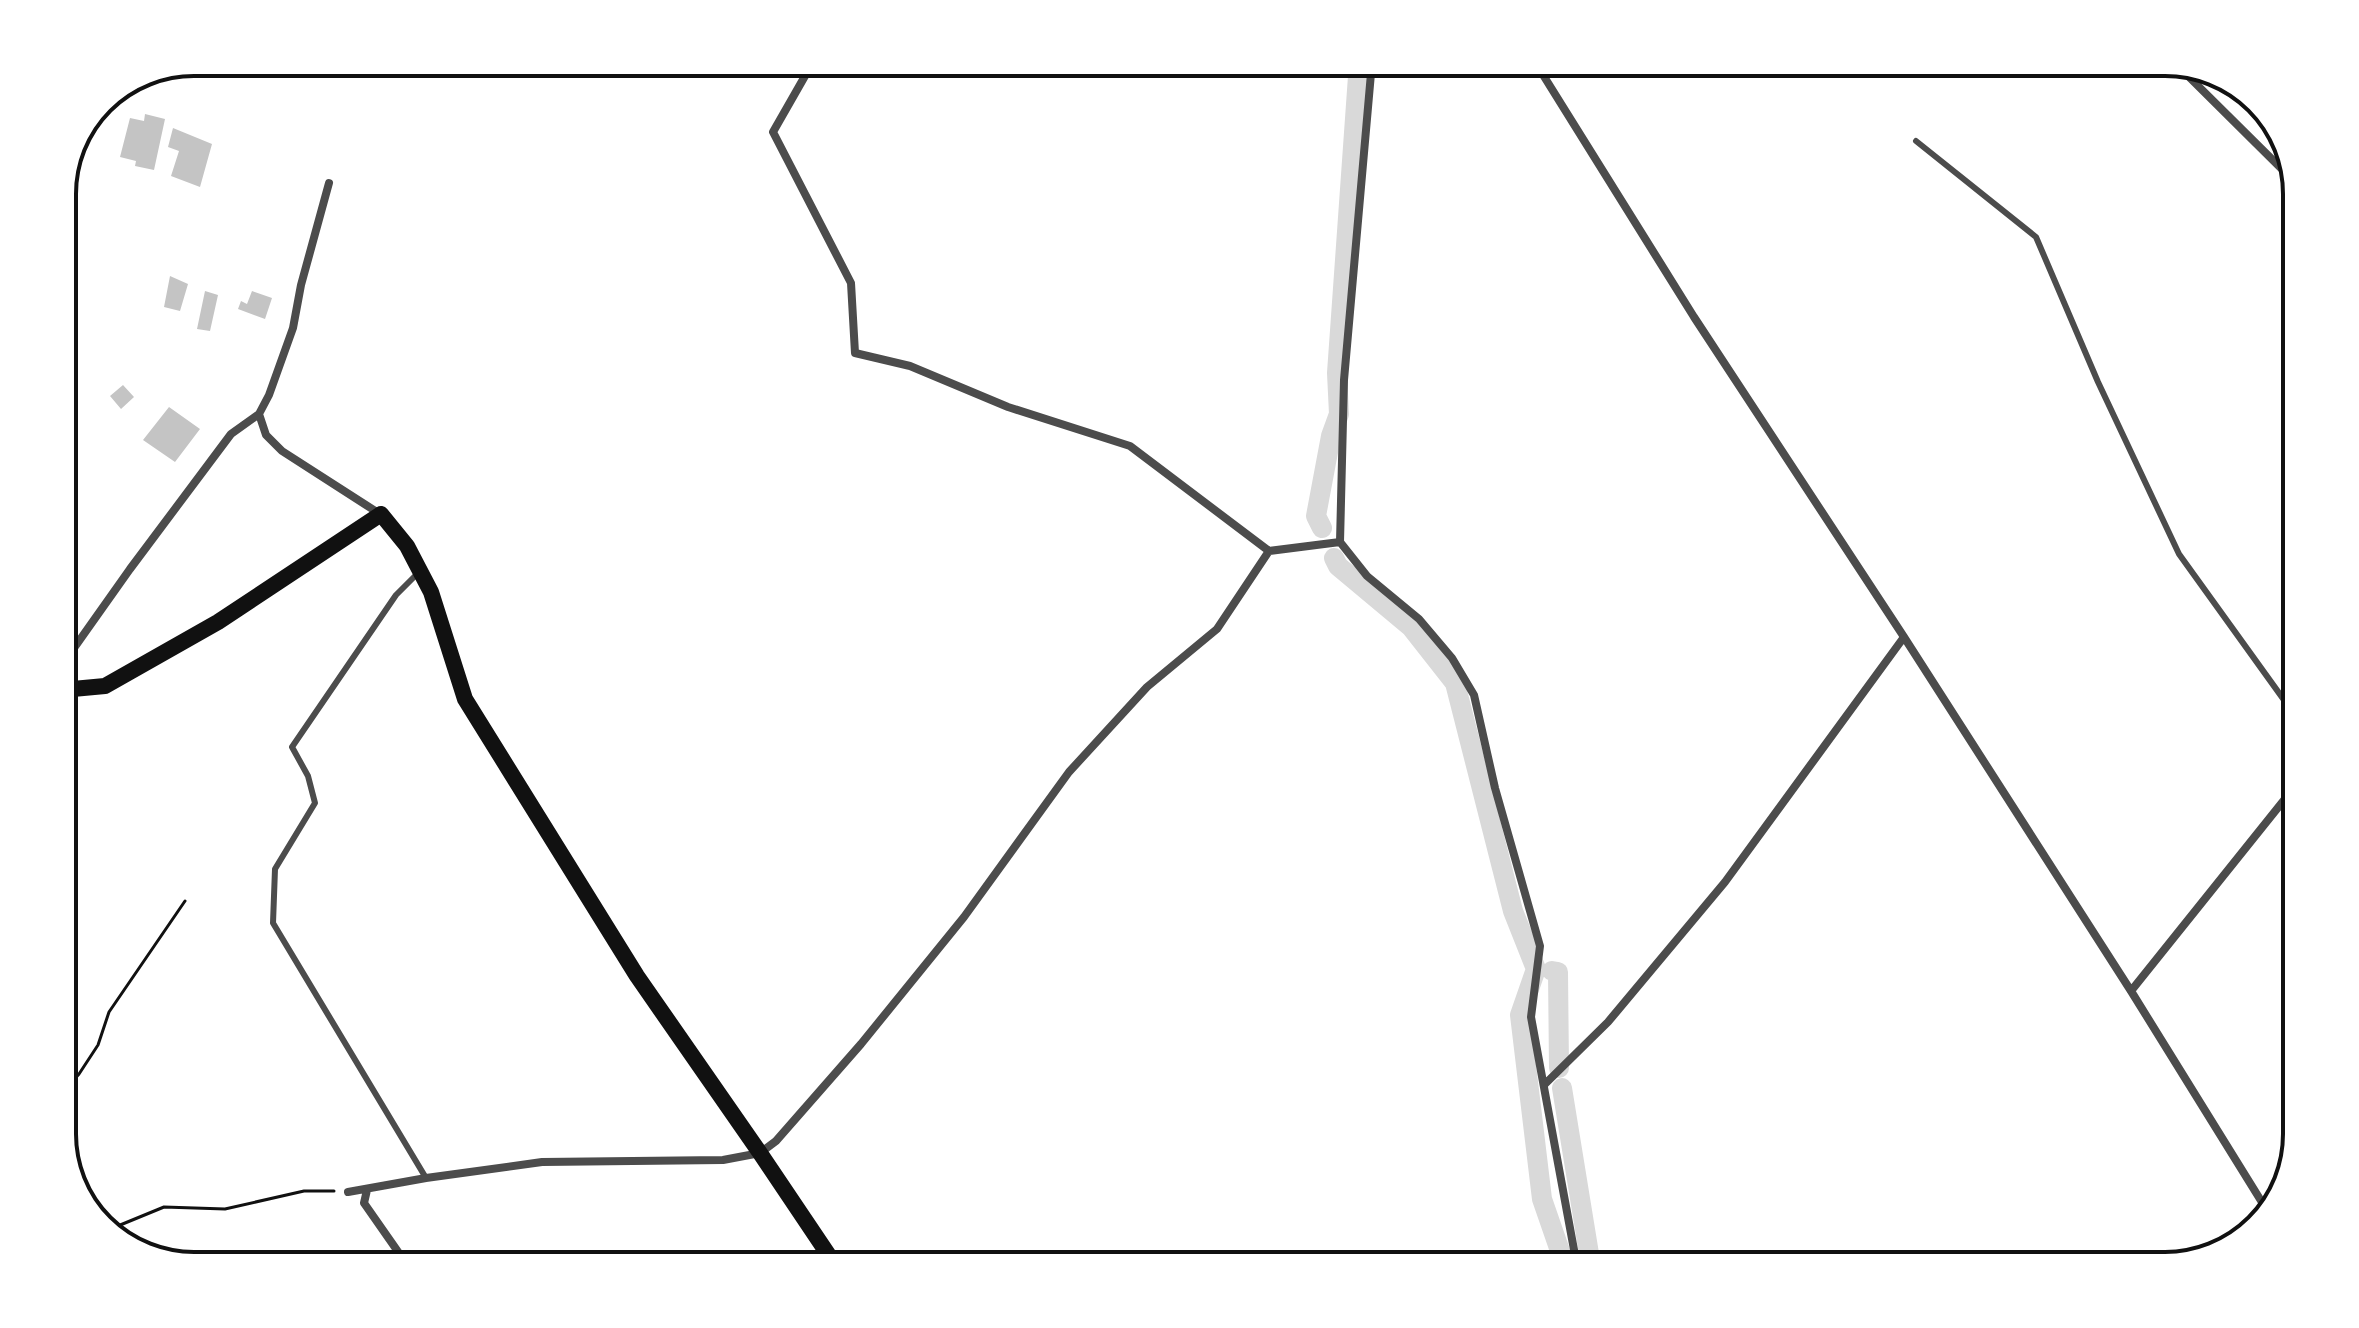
<svg xmlns="http://www.w3.org/2000/svg" width="2359" height="1328" font-family="Cabin,sans-serif">
	<rect width="100%" height="100%" fill="#fff"/>
	<g fill="none" stroke-linecap="round" stroke-linejoin="round">
		<path stroke="#d9d9d9" stroke-width="20" d="M1322 528 1316 516 1331 436 1339 414 1337 373 1359 62
			M1334 558 1338 566 1411 627 1455 683 1513 911 1536 969 1520 1015 1542 1199 1560 1251V1266
			M1552 971 1558 972 1559 1068
			M1562 1088 1591 1266"/>
	</g>
	<path fill="#c4c4c4" d="M438 62H460L457 76 437 72Z
		M145 114 165 119 154 170 135 166 136 161 120 157 130 118 144 121Z
		M173 128 212 144 200 187 171 176 179 151 168 147Z
		M170 276 188 284 180 311 164 307Z
		M205 291 218 295 210 331 197 329Z
		M252 291 272 298 265 319 238 309 241 301 247 304Z
		M123 385 134 397 121 409 110 396Z
		M169 407 200 429 175 462 143 440Z"/>
	<g fill="none" stroke-linecap="round" stroke-linejoin="round">
		<path stroke="#111" stroke-width="3" d="M62 1093 79 1074 98 1045 109 1012 185 901
			M108 1230 164 1207 225 1209 304 1191H334"/>
		<path stroke="#4c4c4c" stroke-width="6" d="M1916 141 2036 237 2098 382 2179 554 2297 718
			M418 573 396 595 292 747 308 776 315 803 275 869 273 923 426 1178"/>
		<path stroke="#4c4c4c" stroke-width="8" d="M813 62 773 132 851 283 855 353 910 366 1008 407 1130 446 1269 551 1340 542
			M1372 62 1344 380 1340 542 1367 576 1419 619 1452 658 1474 695 1495 788 1540 946 1531 1017 1577 1266
			M1535 62 1694 317 1904 637 2131 991 2268 1212
			M2177 65 2296 183
			M329 183 301 285 293 328 269 395 259 414 266 435 282 451 380 514
			M62 665 130 569 231 434 259 414
			M2131 991 2297 784
			M1544 1085 1608 1022 1725 882 1904 637
			M367 1190 364 1203 408 1266
			M348 1192 426 1178 542 1162 723 1160 760 1153 776 1141 861 1044 964 917 1069 772 1147 687 1217 629 1269 551"/>
		<path stroke="#111" stroke-width="16" d="M62 690 105 686 218 622 381 514 407 546 431 592 465 699 637 976 760 1153 836 1266"/>
	</g>
	<path d="M0 0H2359V1328H0ZM194 76H2165A118 118 0 0 1 2283 194V1134A118 118 0 0 1 2165 1252H194A118 118 0 0 1 76 1134V194A118 118 0 0 1 194 76Z" fill="#fff" fill-rule="evenodd"/>
	<path fill="none" stroke="#111" stroke-width="4" d="M194 76H2165A118 118 0 0 1 2283 194V1134A118 118 0 0 1 2165 1252H194A118 118 0 0 1 76 1134V194A118 118 0 0 1 194 76Z"/>
</svg>
